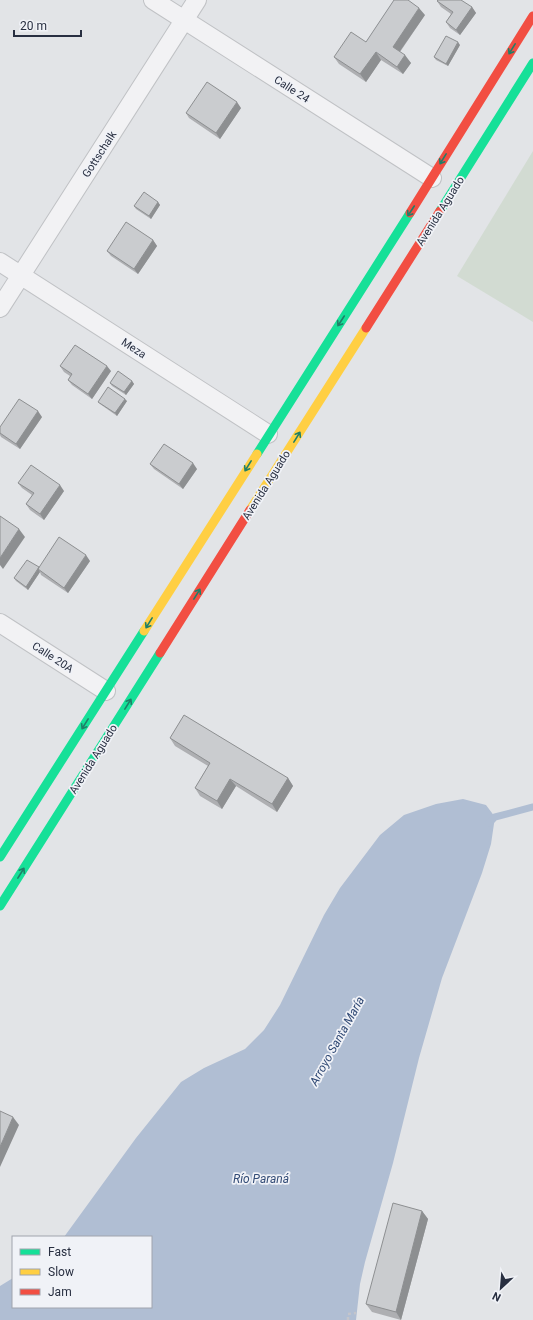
<svg xmlns="http://www.w3.org/2000/svg" width="533" height="1320" font-family="Roboto,sans-serif">
	<rect width="100%" height="100%" fill="#e2e4e7"/>
	<path fill="#d2dbd2" d="M533 151V322L457 276Z"/>
	<path fill="#b0bed3" d="M463 799 486 805 495 817 491 844 482 873 442 978 419 1058 393 1163 365 1262 360 1284 356 1320H0V1286L13 1278V1307H151V1237H64L136 1138 181 1082 204 1068 245 1049 264 1030 280 1005 324 915 340 888 380 835 404 815 436 804Z"/>
	<g fill="none" stroke-linecap="round" stroke-linejoin="round">
		<path stroke="#b0bed3" stroke-width="7" d="M489 823 495 817 533 807"/>
		<g stroke="#c0c2c5" stroke-width="20">
			<path id="street" d="M153 0 432 178
				M0 262 268 434
				M0 308 197 0
				M0 623 106 691"/>
		</g>
		<path stroke="#c4c5cb" stroke-width="2.5" stroke-dasharray="3 3" stroke-linecap="butt" d="M348 1320V1314L356 1313"/>
		<use href="#street" stroke="#f2f2f4" stroke-width="18"/>
		<path stroke="#16e098" stroke-width="9" d="M440 211 533 63
			M257 454 410 213
			M0 857 144 631
			M0 906 160 653"/>
		<path stroke="#ffcf43" stroke-width="9" d="M250 510 366 328
			M144 631 257 454"/>
		<path stroke="#f24e42" stroke-width="9" d="M410 213 533 16
			M366 328 440 211
			M160 653 250 510"/>
	</g>
	<path fill="#aeafb2" d="M437 1 472 7 476 13 460 35 450 28 446 22 451 14 441 7Z
		M425 15 400 52 411 63 403 74 381 60 366 82 339 64 334 57Z
		M460 45 448 66 436 60 434 57Z
		M241 108 220 139 189 118 186 113Z
		M158 202 160 205 151 219 136 209 134 206Z
		M153 240 157 246 138 274 111 256 107 251Z
		M60 366 111 371 92 399 72 385 68 380 70 376 64 372Z
		M132 381 134 384 126 395 112 386 110 383Z
		M127 401 117 416 100 404 98 402Z
		M42 417 20 449 1 437 0 435V427Z
		M150 464 197 469 183 489 154 469Z
		M18 483 64 491 44 520 30 510 26 504 32 495 22 488Z
		M90 561 68 593 41 575 40 572 28 590 16 581 14 578 39 567Z
		M170 738 288 778 293 786 277 812 236 786 222 809 200 796 195 788 208 766 175 746Z
		M422 1211 428 1219 401 1320 372 1312 366 1304Z"/>
	<path fill="#8d8f91" d="M472 7 476 13 460 35 456 30Z
		M419 8 425 15 398 54 393 47Z
		M458 42 460 45 448 66 446 64Z
		M376 52 381 60 366 82 360 74Z
		M405 55 411 63 403 74 397 67Z
		M237 102 241 108 220 139 216 133Z
		M158 202 160 205 151 219 149 216Z
		M153 240 157 246 138 274 134 269Z
		M107 366 111 371 92 399 88 394Z
		M132 381 134 384 126 395 124 392Z
		M125 399 127 401 117 416 115 413Z
		M38 411 42 417 20 449 16 444Z
		M193 463 197 469 183 489 179 484Z
		M60 485 64 491 44 520 40 514Z
		M19 529 25 537 3 569 0 565V558Z
		M86 555 90 561 68 593 64 588Z
		M38 569 40 572 28 590 26 587Z
		M288 778 293 786 277 812 272 804Z
		M230 779 236 786 222 809 217 801Z
		M13 1117 19 1125 0 1167V1147Z
		M422 1211 428 1219 401 1320 396 1312Z"/>
	<path fill="#cacccf" stroke="#8d8f91" d="M394 0H408L419 8 393 47 405 55 397 67 376 52 360 74 334 57 351 32 366 42Z
		M438 0H461L472 7 456 30 446 22 453 12 437 1Z
		M446 36 458 42 446 64 434 57Z
		M207 82 237 102 216 133 186 113Z
		M144 192 158 202 149 216 134 206Z
		M126 222 153 240 134 269 107 251Z
		M75 345 107 366 88 394 68 380 72 374 60 366Z
		M118 371 132 381 124 392 110 383Z
		M108 387 125 399 115 413 98 402Z
		M19 399 38 411 16 444 0 433V427Z
		M164 444 193 463 179 484 150 464Z
		M31 465 60 485 40 514 26 504 34 493 18 483Z
		M0 516 19 529 0 558Z
		M59 537 86 555 64 588 38 569Z
		M27 560 39 567 26 587 14 578Z
		M184 715 288 778 272 804 230 779 217 801 195 788 210 763 170 738Z
		M0 1111 13 1117 0 1147Z
		M393 1203 422 1211 396 1312 366 1304Z"/>
	<defs><path id="oneway-shaft" d="M-6 0H5M1.5-3L5.5 0L1.5 3" fill="none" stroke-width="1.6" stroke-linecap="round" stroke-linejoin="round"/></defs>
	<g stroke="#207f68">
		<use href="#oneway-shaft" transform="translate(512 49) rotate(122)"/>
		<use href="#oneway-shaft" transform="translate(443 159) rotate(122)"/>
		<use href="#oneway-shaft" transform="translate(411 211) rotate(123)"/>
		<use href="#oneway-shaft" transform="translate(341 321) rotate(123)"/>
		<use href="#oneway-shaft" transform="translate(297 437) rotate(-58)"/>
		<use href="#oneway-shaft" transform="translate(248 466) rotate(122)"/>
		<use href="#oneway-shaft" transform="translate(197 594) rotate(-58)"/>
		<use href="#oneway-shaft" transform="translate(149 623) rotate(122)"/>
		<use href="#oneway-shaft" transform="translate(128 704) rotate(-58)"/>
		<use href="#oneway-shaft" transform="translate(85 724) rotate(122)"/>
		<use href="#oneway-shaft" transform="translate(21 873) rotate(-58)"/>
	</g>
	<g text-anchor="middle" stroke-width="3.5" stroke-linejoin="round" paint-order="stroke">
		<g font-size="11" fill="#282f41" stroke="#f0f2f7">
			<text transform="translate(292 89) rotate(33)" y="4">Calle 24</text>
			<text transform="translate(99 154) rotate(-57)" y="4">Gottschalk</text>
			<text transform="translate(440 211) rotate(-58)" y="4">Avenida Aguado</text>
			<text transform="translate(134 348) rotate(33)" y="4">Meza</text>
			<text transform="translate(266 485) rotate(-58)" y="4">Avenida Aguado</text>
			<text transform="translate(53 657) rotate(33)" y="4">Calle 20A</text>
			<text transform="translate(93 759) rotate(-58)" y="4">Avenida Aguado</text>
		</g>
		<g font-size="12" font-style="italic" fill="#324b76" stroke="#f0f2f7">
			<text transform="translate(337 1041) rotate(-61)" y="4">Arroyo Santa María</text>
			<text x="261" y="1183">Río Paraná</text>
		</g>
	</g>
	<rect x="12" y="1236" width="140" height="72" fill="#f0f2f7" stroke="#a0a4ae"/>
	<rect x="20" y="1249" width="20" height="6" fill="#16e098" stroke="#a0a4ae"/>
	<text x="48" y="1256" font-size="12" fill="#282f41">Fast</text>
	<rect x="20" y="1269" width="20" height="6" fill="#ffcf43" stroke="#a0a4ae"/>
	<text x="48" y="1276" font-size="12" fill="#282f41">Slow</text>
	<rect x="20" y="1289" width="20" height="6" fill="#f24e42" stroke="#a0a4ae"/>
	<text x="48" y="1296" font-size="12" fill="#282f41">Jam</text>
	<g transform="translate(501 1288) rotate(206)" stroke="#f0f2f7" stroke-width="3" paint-order="stroke">
	<path d="M0-3L7 15L0 10L-7 15Z" fill="#282f41"/>
	<text y="-6" font-size="11" font-weight="bold" text-anchor="middle" fill="#282f41">N</text>
	</g>
	<path d="M14 30v6h67v-6" fill="none" stroke="#282f41" stroke-width="2"/>
	<text x="20" y="30" font-size="12" fill="#282f41" stroke="#f0f2f7" stroke-width="3" paint-order="stroke">20 m</text>
</svg>
